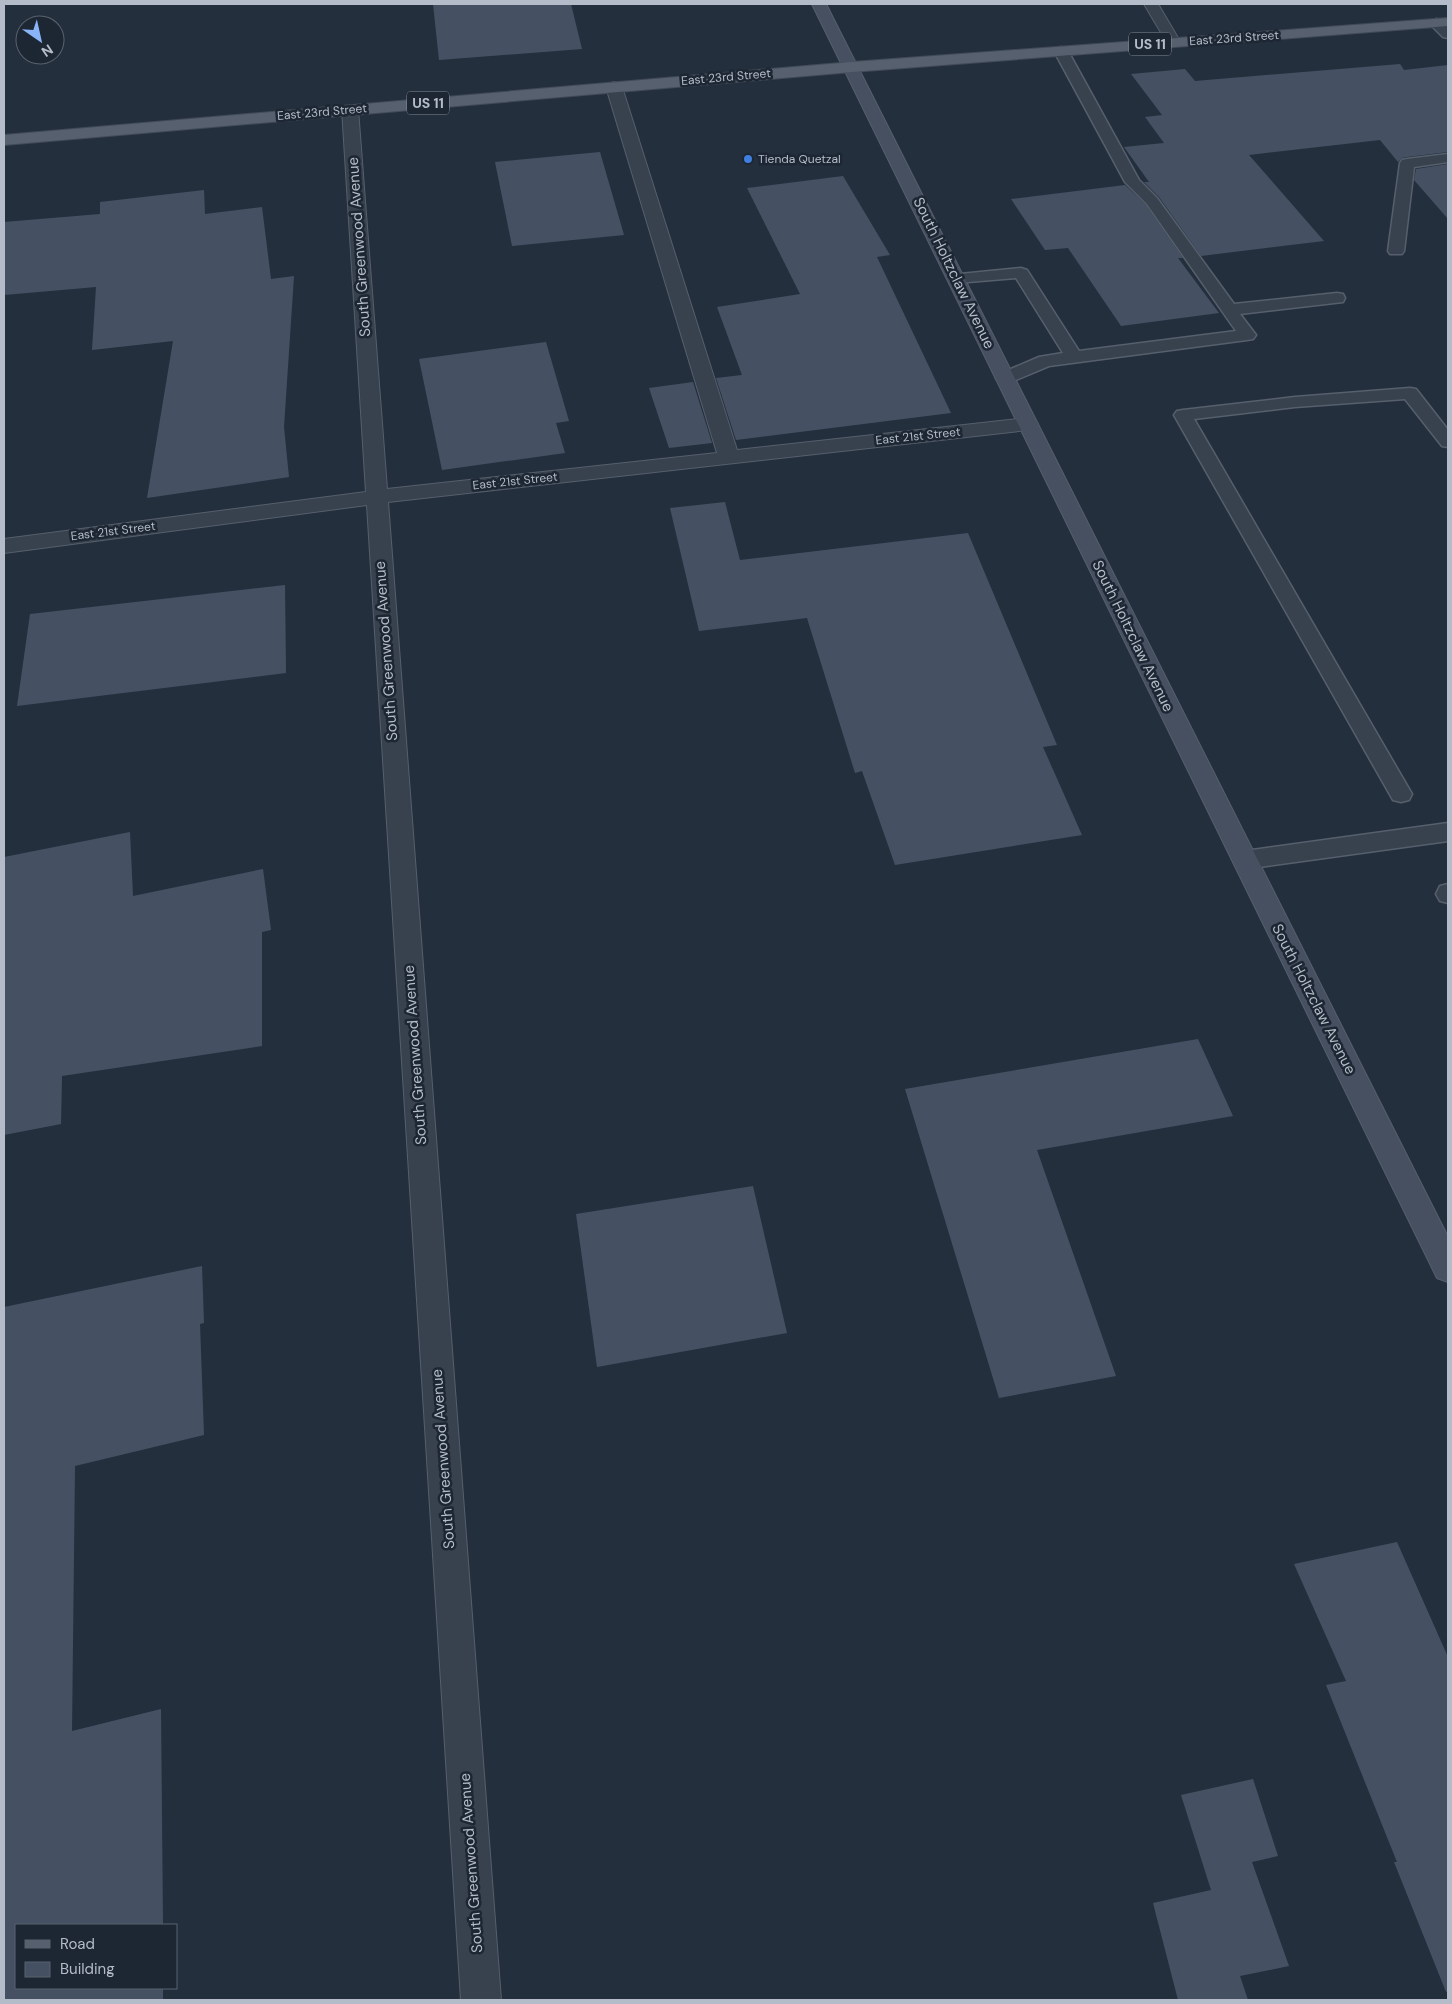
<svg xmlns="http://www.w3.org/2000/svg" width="1452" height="2004" font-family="'DM Sans',sans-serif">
	<rect width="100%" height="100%" fill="#242f3e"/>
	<path fill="#455162" d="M433 4H571L582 49 439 60Z
		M1400 64 1404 70 1448 65V152L1407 157 1402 158 1398 162 1380 140 1249 155 1324 241 1201 256 1159 197 1144 182H1149L1124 147 1164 143 1145 117 1162 115 1131 74 1185 69 1195 81Z
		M600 152 624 235 512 246 495 162Z
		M1448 164V219L1414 180 1416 169Z
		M843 176 890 255 877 257 951 413 736 440 716 378 742 375 717 307 800 294 747 188Z
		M1125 185 1146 205 1183 258H1178L1219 313 1121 326 1068 248 1045 250 1011 199Z
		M204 190 205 214 262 207 271 279 294 276 284 427 289 477 147 498 173 341 92 350 96 287 4 295V222L100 214V202Z
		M546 342 569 421 556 423 565 453 442 470 419 359Z
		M693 382 712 443 669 448 649 388Z
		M725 502 740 560 968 533 1057 745 1043 747 1082 835 895 865 862 771 855 773 807 618 699 631 670 508Z
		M285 585 286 673 17 706 30 614Z
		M130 832 133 896 263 869 271 930 262 932V1046L62 1076 61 1124 4 1135V857Z
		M1198 1039 1233 1116 1037 1150 1116 1376 999 1398 905 1089Z
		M753 1186 787 1333 597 1367 576 1214Z
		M202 1266 204 1323 200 1324 204 1435 75 1466 72 1731 161 1709 163 1925H16V1988H163V2000H4V1307Z
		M1397 1542 1448 1657V1991L1446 1992 1394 1862H1397L1326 1685 1346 1681 1294 1564Z
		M1253 1779 1278 1856 1252 1862 1289 1966 1240 1976 1248 2000H1178L1153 1903 1211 1890 1181 1795Z"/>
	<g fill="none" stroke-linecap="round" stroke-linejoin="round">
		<g stroke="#565f6c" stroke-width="3">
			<path id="service" d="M1436 19 1441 20 1448 27V38L1443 37 1429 23Z
				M1061 47 1068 51 1139 180 1157 198 1234 304 1337 293 1343 294 1345 298 1343 302 1240 314 1256 335 1253 339 1247 340 1049 366 1011 382 1005 383 999 382 996 378 999 374 1039 357 1063 353 1016 278 956 283 950 281 948 278 950 275 1021 268 1027 270 1079 351 1236 331 1147 204 1125 182 1054 51Z
				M1448 154V162L1414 167 1404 251 1402 254H1390L1388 251 1400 163 1402 160 1407 159Z
				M1410 388 1416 389 1448 430V447L1442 446 1405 399 1295 407 1194 419 1412 794 1409 800 1401 802 1393 800 1174 415 1177 411 1183 410 1295 397Z
				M1448 823V841L1245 869 1237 866 1233 860 1237 854 1245 851Z
				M1448 884V903L1440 901 1436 894 1440 886Z"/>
		</g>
		<g stroke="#565f6c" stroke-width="2">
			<path id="minor" d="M1144 4H1158L1181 43 1179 46H1169Z
				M614 82 619 84 622 87 737 450 1028 418 1035 420 1038 424 1035 428 1028 430 388 502 501 2000H461L367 505 4 553V539L366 492 342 109 344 106H356L358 109 387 489 717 453 606 87 609 84Z"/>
		</g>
		<g stroke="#565f6c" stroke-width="2">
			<path id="secondary" d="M812 4H826L1448 1237V1282L1437 1278Z"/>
		</g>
		<g stroke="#414a57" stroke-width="2">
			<path id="primary" d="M1448 18V26L852 72 4 145V135L852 62Z"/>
		</g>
		<use href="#service" fill="#38414e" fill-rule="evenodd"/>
		<use href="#minor" fill="#38414e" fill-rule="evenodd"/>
		<use href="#secondary" fill="#465061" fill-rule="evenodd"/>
		<use href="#primary" fill="#56606e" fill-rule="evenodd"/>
	</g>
	<circle fill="#3f7fe0" stroke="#1d2633" stroke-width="2" cx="748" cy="159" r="5"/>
	<g text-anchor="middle" stroke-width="5" stroke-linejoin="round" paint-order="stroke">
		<g font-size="12" fill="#b4bcc9" stroke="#1d2633">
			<text transform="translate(1234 38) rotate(-4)" y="4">East 23rd Street</text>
			<text transform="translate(726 77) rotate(-5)" y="4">East 23rd Street</text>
			<text transform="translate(322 112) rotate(-5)" y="4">East 23rd Street</text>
			<text transform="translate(918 436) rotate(-6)" y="4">East 21st Street</text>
			<text transform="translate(515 481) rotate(-6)" y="4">East 21st Street</text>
			<text transform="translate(113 531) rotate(-7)" y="4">East 21st Street</text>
		</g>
		<g font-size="12" fill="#b4bcc9" stroke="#1d2633" text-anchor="start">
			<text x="758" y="163">Tienda Quetzal</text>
		</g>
		<g fill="#1d2633" stroke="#878f9c" stroke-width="1">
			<rect x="1129" y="32.5" width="42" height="23" rx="4"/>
			<rect x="407" y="91.5" width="42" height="23" rx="4"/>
		</g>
		<g font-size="14" font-weight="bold" fill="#b4bcc9">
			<text x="1150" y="49">US 11</text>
			<text x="428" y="108">US 11</text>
		</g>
		<g font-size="15" fill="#b4bcc9" stroke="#1d2633">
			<text transform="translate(359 247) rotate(-94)" y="5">South Greenwood Avenue</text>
			<text transform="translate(954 273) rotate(64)" y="5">South Holtzclaw Avenue</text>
			<text transform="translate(1133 636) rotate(64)" y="5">South Holtzclaw Avenue</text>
			<text transform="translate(386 651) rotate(-94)" y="5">South Greenwood Avenue</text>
			<text transform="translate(1314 999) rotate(63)" y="5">South Holtzclaw Avenue</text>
			<text transform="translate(415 1055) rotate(-94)" y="5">South Greenwood Avenue</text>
			<text transform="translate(443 1459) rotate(-94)" y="5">South Greenwood Avenue</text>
			<text transform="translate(471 1863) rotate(-94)" y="5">South Greenwood Avenue</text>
		</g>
	</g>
	<rect width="1452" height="2004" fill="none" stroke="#b4bcc9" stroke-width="10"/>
	<rect x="15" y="1924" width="162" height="65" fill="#1d2633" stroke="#59626f"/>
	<rect x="25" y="1940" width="25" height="8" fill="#56606e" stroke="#59626f"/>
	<text x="60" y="1949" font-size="15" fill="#b4bcc9">Road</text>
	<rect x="25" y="1962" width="25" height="15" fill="#455162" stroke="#59626f"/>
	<text x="60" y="1974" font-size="15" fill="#b4bcc9">Building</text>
	<g transform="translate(40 40) rotate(146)"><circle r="24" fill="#1d2633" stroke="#59626f"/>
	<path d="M0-4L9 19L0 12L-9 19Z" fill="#8ab4f8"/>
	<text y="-8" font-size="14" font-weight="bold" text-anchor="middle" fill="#b4bcc9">N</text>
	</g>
</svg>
